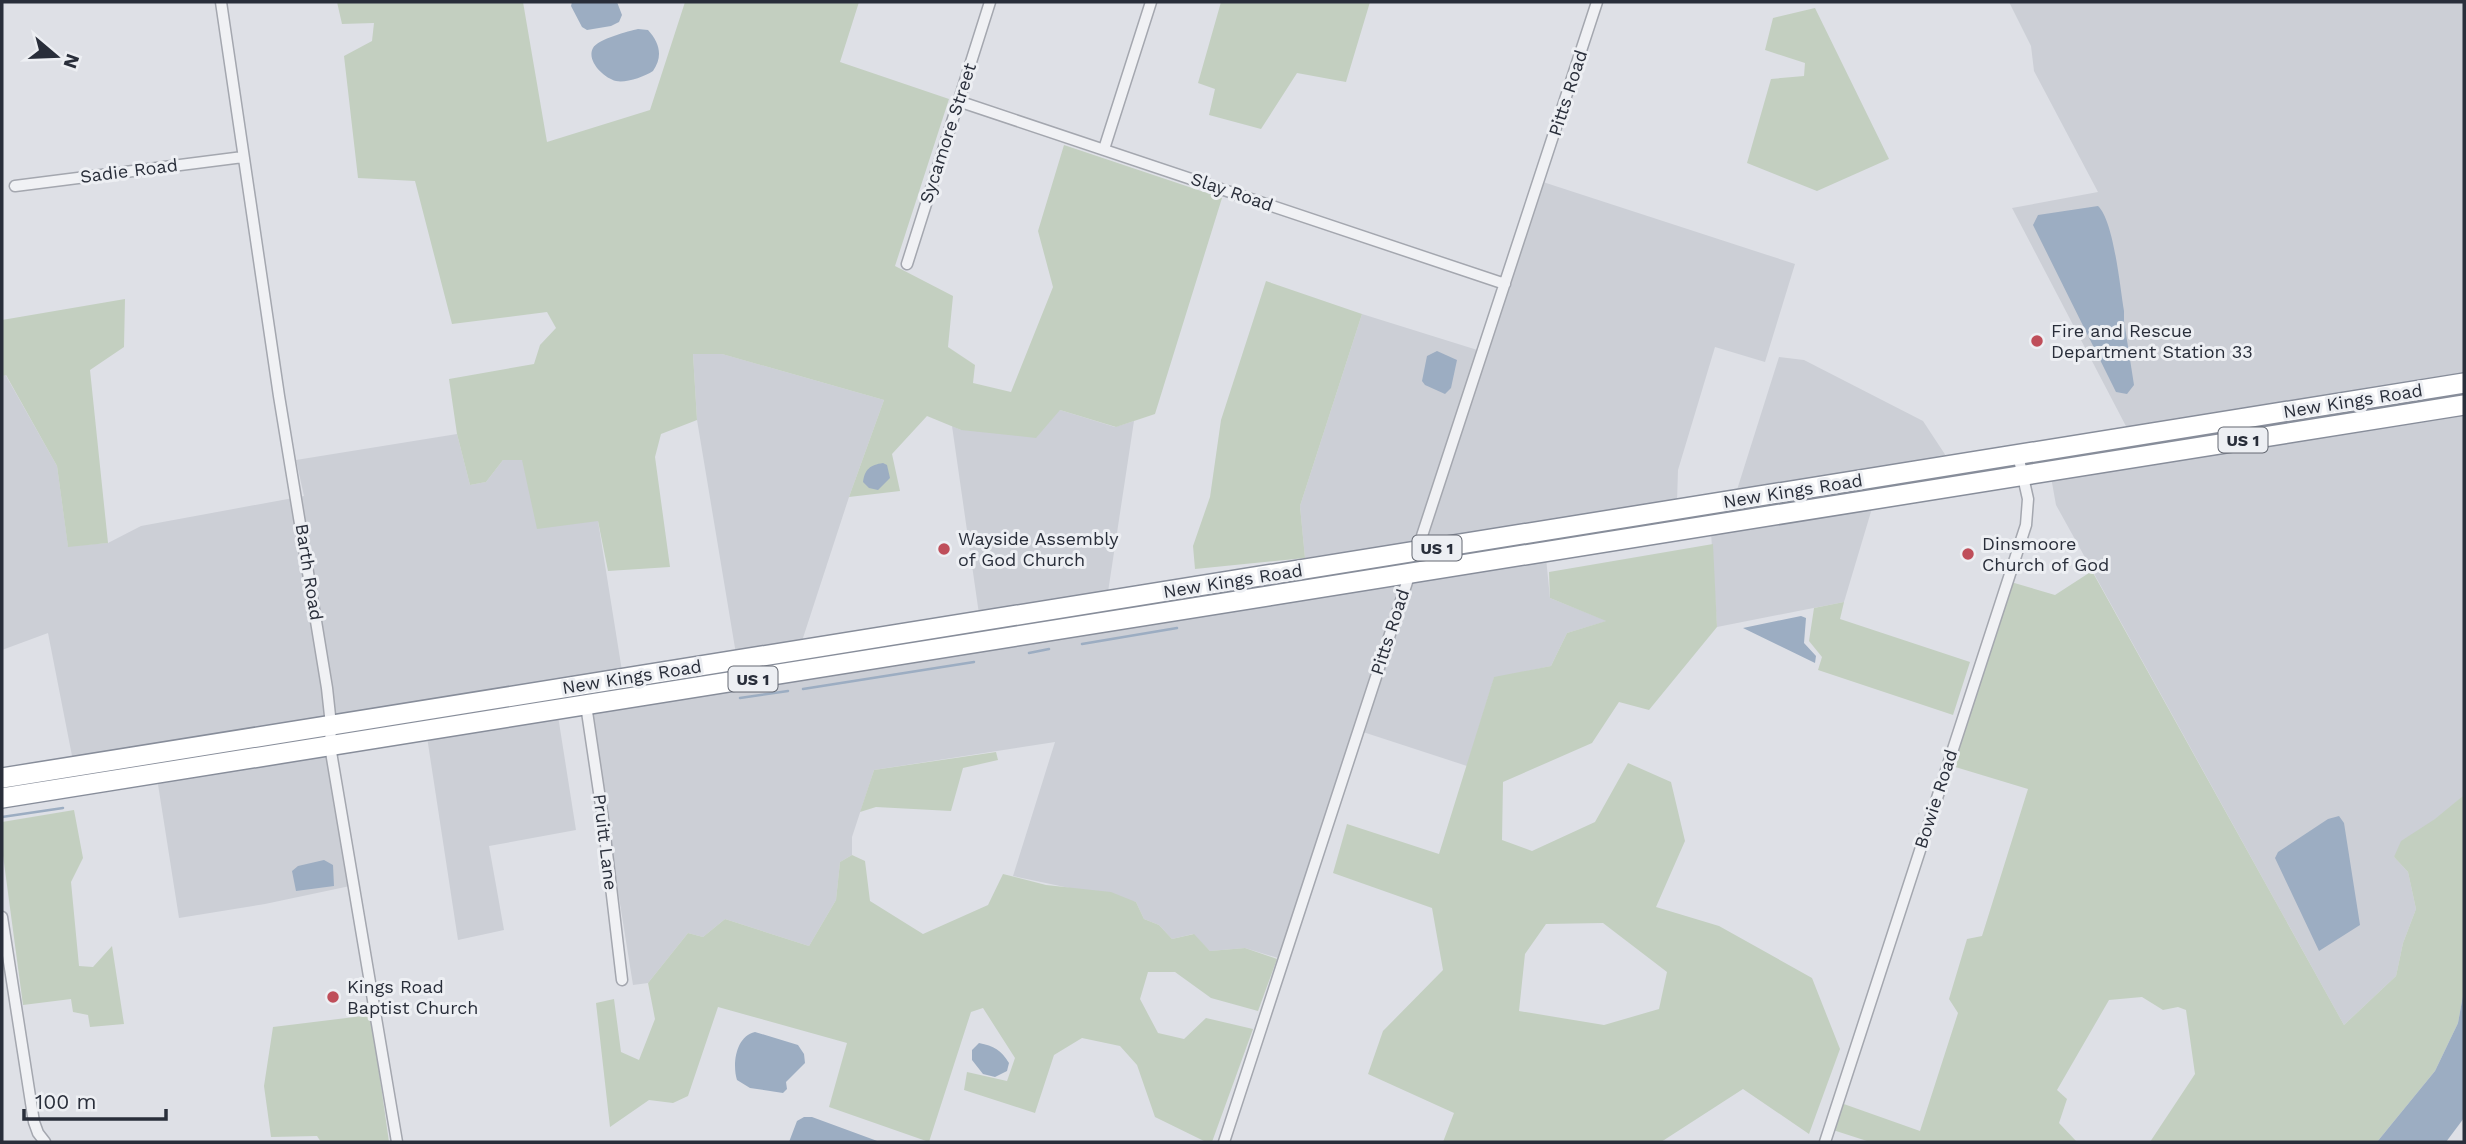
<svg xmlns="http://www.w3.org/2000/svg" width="2466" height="1144" font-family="'Work Sans',sans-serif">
	<rect width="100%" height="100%" fill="#dee0e6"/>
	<path fill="#cccfd6" d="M2009 2H2464V377L2128 430 2012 208 2098 192 2034 71 2031 46Z
		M1543 182 1795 264 1765 362 1715 347 1678 470 1677 502 1305 558 1300 506 1362 314 1487 353Z
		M693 354H722L884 400 849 497 801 644 736 654 697 420Z
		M1779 357 1804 360 1923 421 1948 459 1736 493Z
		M5 374 57 466 68 546 108 543 141 526 304 496 296 460 457 434 470 485 486 482 503 460H522L598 521 622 671 73 761 48 633 2 650V376Z
		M1060 410 1115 427 1134 421 1108 592 979 614 952 426 961 430Z
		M2464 411V795L2394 857 2408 872 2416 909 2403 943 2396 976 2344 1025 2056 505 2051 477Z
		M1873 505 1844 602 1717 627 1711 532Z
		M1546 558 1550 598 1607 621 1567 633 1551 666 1494 678 1467 766 1363 732 1288 961 1245 948 1210 951 1193 934 1172 939 1159 925 1144 919 1136 902 1013 876 1055 742 874 770 852 837V855L840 862 836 900 809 946 725 919 703 937 688 933 648 983 633 985 589 709Z
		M558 716 576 830 489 846 504 930 458 940 427 737Z
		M327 754 350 886 265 904 179 918 157 778Z"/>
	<path fill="#c3cfc0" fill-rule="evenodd" d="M337 2H523L547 142 650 110 685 2H859L840 62 949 99 895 266 953 296 948 347 975 365 973 383 1011 392 1053 287 1038 231 1064 145 1222 198 1155 414 1116 427 1060 410 1036 438 961 430 927 416 892 454 900 491 849 497 884 400 722 354H693L697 420 661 434 655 457 670 567 608 571 598 521 537 529 522 460H503L486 482 470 485 457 434 449 379 534 364 540 345 556 328 547 312 452 324 415 181 358 178 344 56 372 41 374 23 342 24Z
		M1221 2H1370L1346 82 1297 73 1261 129 1209 115 1215 89 1198 83Z
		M1815 8 1889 159 1817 191 1747 163 1771 79 1804 76 1805 63 1765 50 1773 18Z
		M1266 281 1362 314 1300 506 1305 558 1195 569 1193 546 1210 497 1221 420Z
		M125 299 124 347 90 370 108 543 68 547 57 466 6 375 2 376V320Z
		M1713 544 1717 627 1649 710 1619 702 1592 743 1503 782 1502 840 1532 851 1595 822 1628 763 1671 782 1685 841 1656 907 1719 926 1812 978 1840 1049 1809 1134 1743 1089 1661 1142H1443L1454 1113 1368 1074 1383 1031 1443 970 1432 908 1333 873 1347 824 1439 854 1494 677 1551 666 1567 633 1606 621 1550 598 1549 572ZM1603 923 1667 972 1659 1009 1604 1025 1519 1011 1525 954 1546 924Z
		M2092 571 2344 1025 2396 976 2403 943 2416 909 2408 872 2394 857 2401 841 2435 819 2464 795V990L2458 1023 2435 1071 2377 1142H2150L2195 1074 2186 1010 2178 1007 2163 1010 2142 997 2109 1000 2057 1090 2067 1099 2059 1123 2077 1142H1870L1833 1130 1841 1103 1920 1131 1958 1013 1949 999 1967 939 1982 936 2028 789 1952 766 2011 582 2055 595Z
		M1844 602 1840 619 1970 662 1953 715 1818 670 1822 657 1809 641 1814 608Z
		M996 752 998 760 963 768 951 811 876 807 860 812 874 770Z
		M74 810 83 858 71 882 79 966 93 967 112 946 124 1024 90 1027 88 1015 73 1012 71 999 23 1005 2 848V822Z
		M852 855 865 861 870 901 923 934 988 905 1003 874 1046 885 1111 892 1136 902 1144 919 1159 925 1172 939 1194 934 1210 951 1245 948 1277 959 1258 1011 1211 998 1175 972H1148L1140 999 1158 1033 1184 1039 1206 1018 1253 1029 1212 1142H1206L1155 1117 1137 1065 1120 1046 1082 1038 1054 1055 1035 1113 964 1090 967 1072 1007 1081 1015 1058 983 1008 971 1012 929 1142 829 1107 847 1043 718 1007 688 1096 673 1103 649 1100 610 1127 596 1003 614 999 621 1052 639 1060 655 1019 648 983 688 933 703 937 725 919 809 946 836 900 840 862Z
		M371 1015 389 1142H321L317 1136 271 1137 264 1086 273 1027Z"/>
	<path fill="#9cadc2" d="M572 2H617L622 15 619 22 611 26 587 30 582 27 571 6Z
		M638 29 648 30C660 43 663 57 653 71 644 77 626 83 616 81 604 78 586 61 593 48 598 39 629 31 638 29Z
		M2098 206C2114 221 2120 288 2124 311V321L2134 385 2127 394 2116 392 2033 225 2038 215Z
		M1437 351 1457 360 1451 388 1445 394 1425 385 1422 381 1427 356Z
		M883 463 887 465 890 478 878 490 869 488 863 482C865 469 870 465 883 463Z
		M1801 616 1806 618 1804 643 1816 656 1815 663 1743 628Z
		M2339 816 2344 823 2360 925 2319 951 2275 858 2278 852 2328 819Z
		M324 860 333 865 334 886 296 891 292 871 298 866Z
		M2464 990V1118L2446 1142H2377L2435 1071 2458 1023Z
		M755 1032 798 1045 804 1054 805 1063 786 1082 787 1089 783 1093 750 1088 737 1080C732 1064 736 1036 755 1032Z
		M979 1043C994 1046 1001 1050 1009 1063L1007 1071 995 1077 983 1074 972 1060V1050Z
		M804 1117H812L880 1142H789L797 1121Z"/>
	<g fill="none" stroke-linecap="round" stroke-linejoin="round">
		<path stroke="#9cadc2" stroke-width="2.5" d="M1082 644 1177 628
			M1029 653 1049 649
			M803 689 974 662
			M740 698 788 691
			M2 817 63 808"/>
		<g stroke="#a4a7af" stroke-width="13">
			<path id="street" d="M221 2 279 396 327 688 331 725 330 746 397 1142
				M958 101 1505 284
				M1104 149 1151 2
				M15 186 243 157
				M907 264 990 2
				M1416 554 1597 2
				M586 705 603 819 622 980
				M2 917 34 1122 38 1133 45 1142
				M1224 1142 1410 573
				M1825 1142 2026 525 2028 499 2018 455"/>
		</g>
		<g stroke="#878d9a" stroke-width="22">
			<path id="highway" d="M2 778 2464 383
				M2 798 2464 405"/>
		</g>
		<use href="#street" stroke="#f0f1f4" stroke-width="10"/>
		<use href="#highway" stroke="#fff" stroke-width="19"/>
	</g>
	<g fill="#bf4e5a" stroke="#edeff3" stroke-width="2.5">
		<circle cx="2037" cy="341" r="7"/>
		<circle cx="944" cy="549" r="7"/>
		<circle cx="1968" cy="554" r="7"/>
		<circle cx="333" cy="997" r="7"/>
	</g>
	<g text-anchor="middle" stroke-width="6" stroke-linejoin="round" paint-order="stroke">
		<g fill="#edeff3" stroke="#646872" stroke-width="2">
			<rect x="2218.5" y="427.5" width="49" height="25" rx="5"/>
			<rect x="1412.5" y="535.5" width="49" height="25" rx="5"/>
			<rect x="728.5" y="666.5" width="49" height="25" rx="5"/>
		</g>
		<g font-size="16" font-weight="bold" fill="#292e3a">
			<text x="2243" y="446">US 1</text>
			<text x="1437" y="554">US 1</text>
			<text x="753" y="685">US 1</text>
		</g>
		<g font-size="18" fill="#292e3a" stroke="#edeff3">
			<text transform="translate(1568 93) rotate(-72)" y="6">Pitts Road</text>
			<text transform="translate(948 133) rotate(-72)" y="6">Sycamore Street</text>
			<text transform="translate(129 171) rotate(-7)" y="6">Sadie Road</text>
			<text transform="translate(1232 192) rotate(19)" y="6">Slay Road</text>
			<text transform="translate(2353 401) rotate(-9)" y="6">New Kings Road</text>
			<text transform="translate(1793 491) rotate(-9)" y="6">New Kings Road</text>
			<text transform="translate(309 572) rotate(81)" y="6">Barth Road</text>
			<text transform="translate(1233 581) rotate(-9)" y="6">New Kings Road</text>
			<text transform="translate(1390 632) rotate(-72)" y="6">Pitts Road</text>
			<text transform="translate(632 677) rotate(-9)" y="6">New Kings Road</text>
			<text transform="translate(1936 799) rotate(-72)" y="6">Bowie Road</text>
			<text transform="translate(605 842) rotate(83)" y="6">Pruitt Lane</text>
		</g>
		<g font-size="18" fill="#292e3a" stroke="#edeff3" text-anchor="start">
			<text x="2051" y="337">Fire and Rescue<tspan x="2051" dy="21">Department Station 33</tspan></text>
			<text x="958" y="545">Wayside Assembly<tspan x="958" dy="21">of God Church</tspan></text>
			<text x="1982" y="550">Dinsmoore<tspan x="1982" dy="21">Church of God</tspan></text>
			<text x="347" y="993">Kings Road<tspan x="347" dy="21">Baptist Church</tspan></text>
		</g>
	</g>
	<rect width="2466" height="1144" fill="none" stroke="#292e3a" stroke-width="7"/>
	<g transform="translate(56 56) rotate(109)" stroke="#edeff3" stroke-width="5" paint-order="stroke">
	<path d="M0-5L12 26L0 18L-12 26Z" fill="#292e3a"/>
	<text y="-10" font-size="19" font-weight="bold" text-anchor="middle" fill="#292e3a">N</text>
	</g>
	<path d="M24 1109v10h142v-10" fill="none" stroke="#292e3a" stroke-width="3.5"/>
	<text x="35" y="1109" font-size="21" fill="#292e3a" stroke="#edeff3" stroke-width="5" paint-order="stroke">100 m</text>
</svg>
